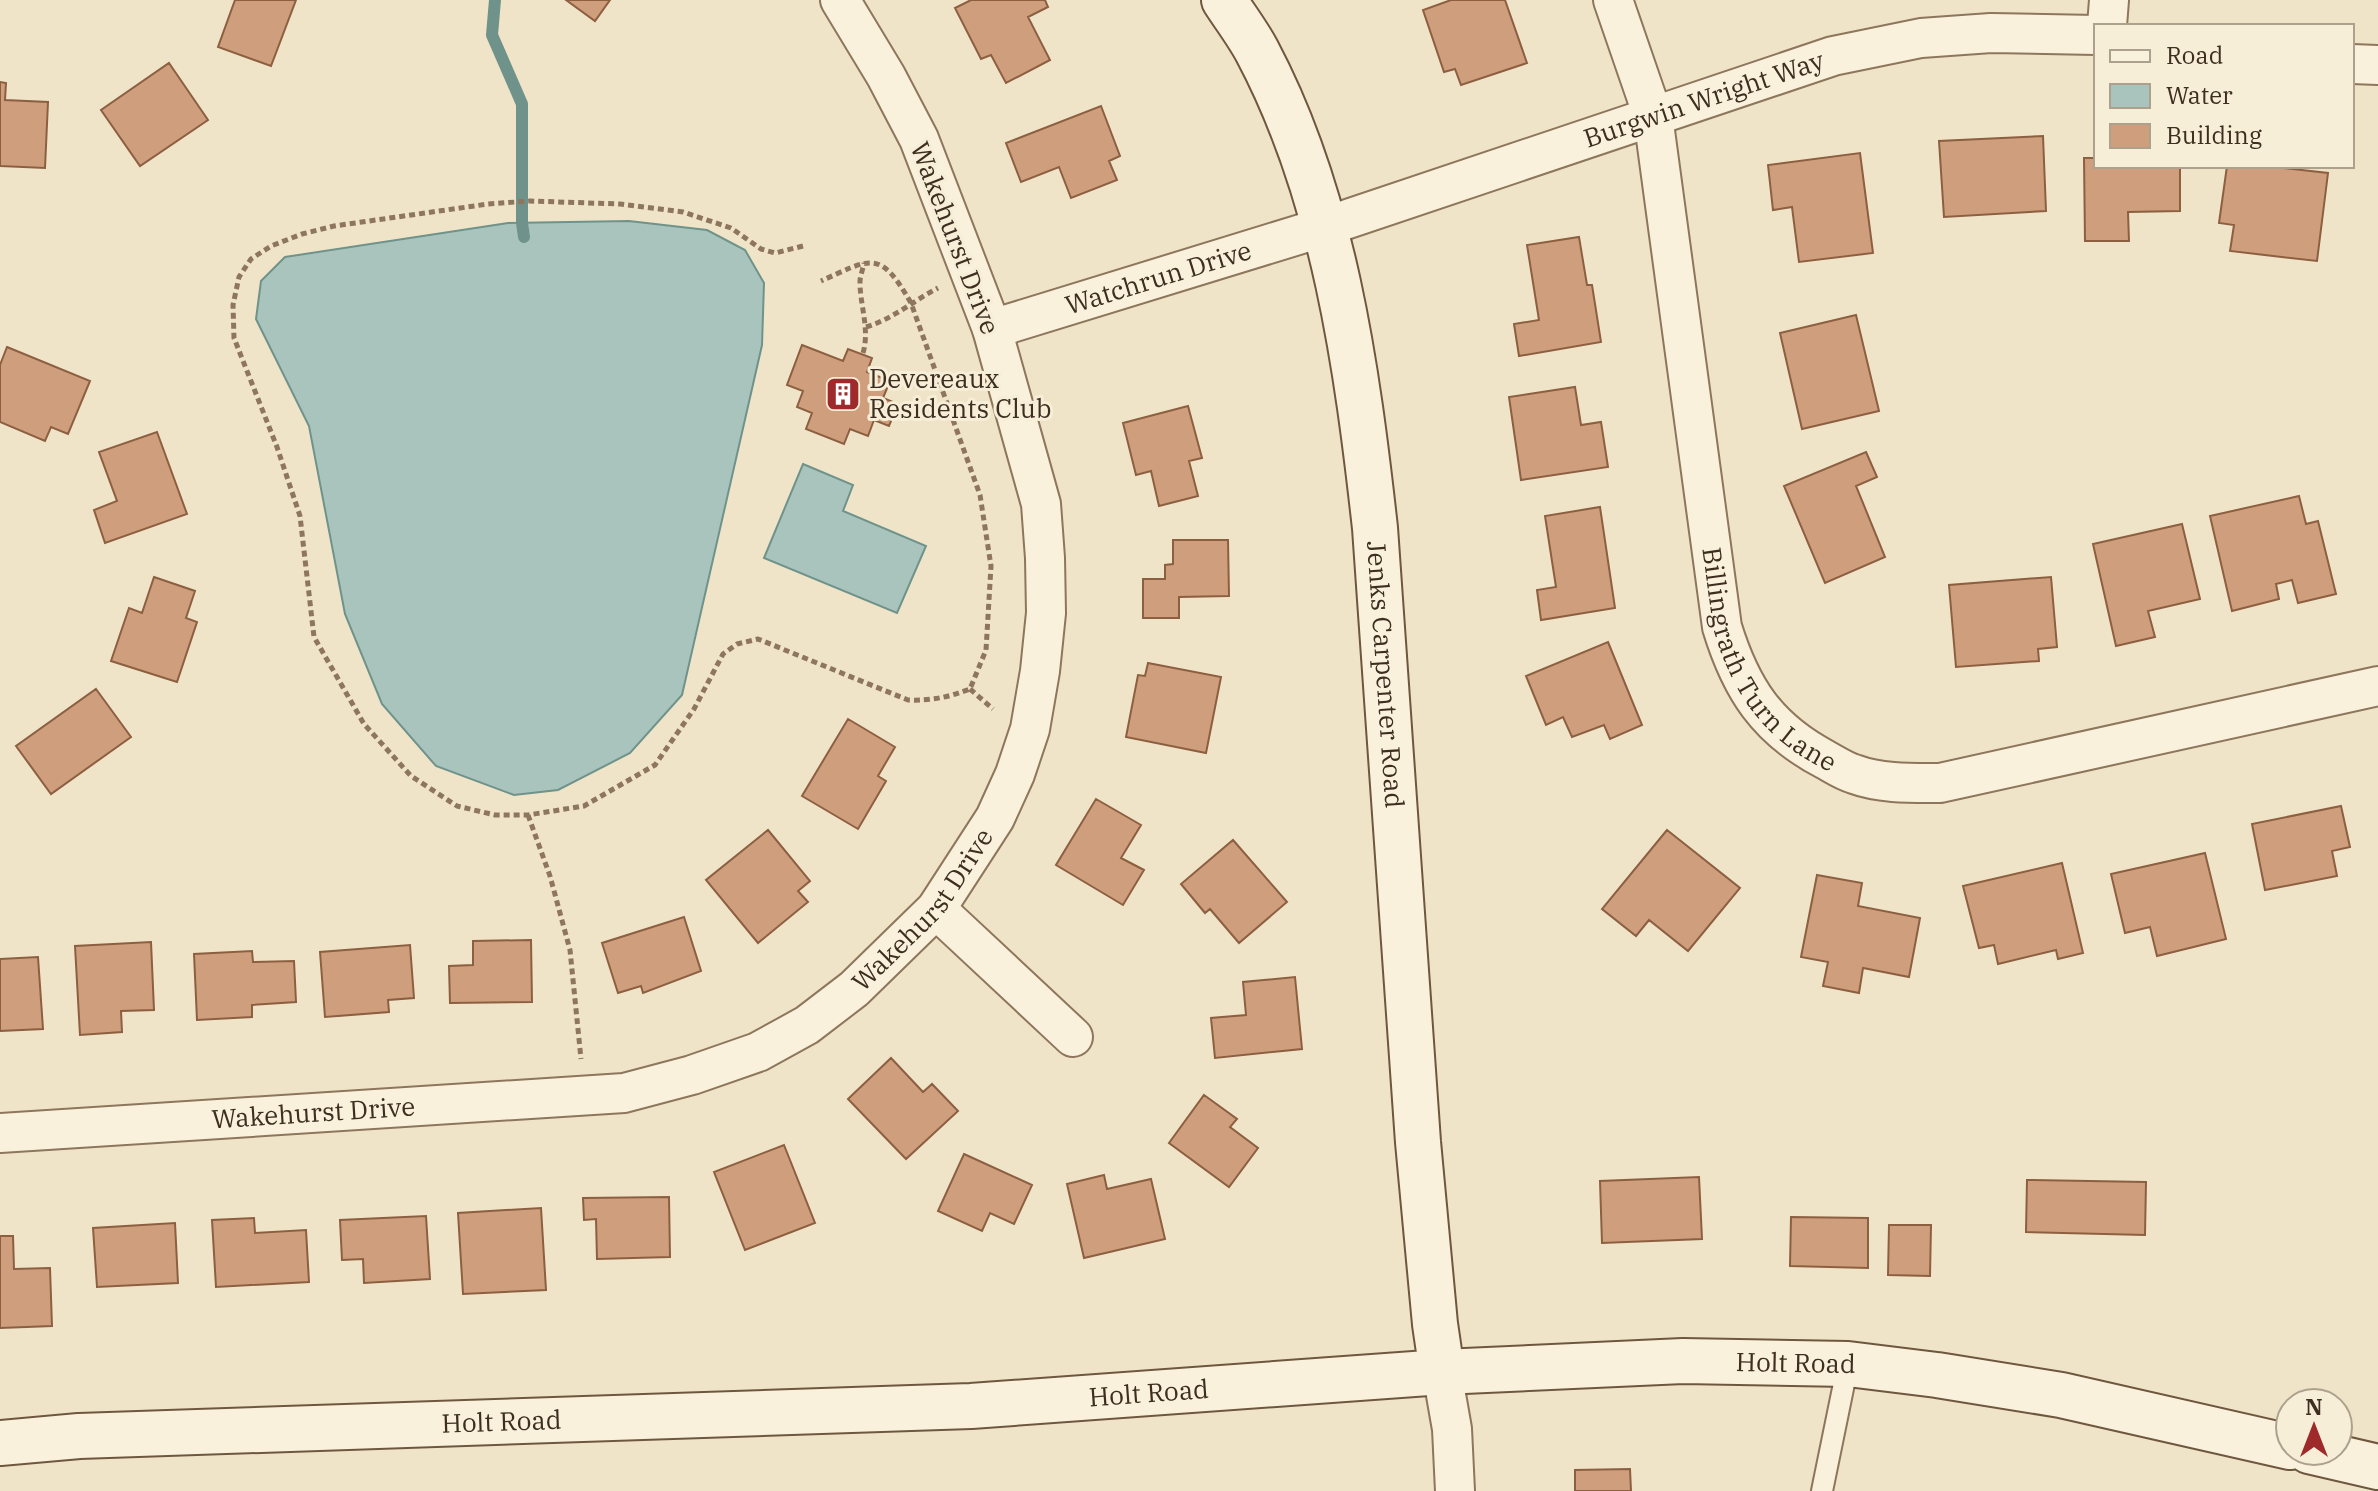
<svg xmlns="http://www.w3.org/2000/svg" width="2378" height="1491" font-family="'IBM Plex Serif',serif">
	<rect width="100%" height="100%" fill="#f0e4c8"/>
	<path fill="#a9c4bc" stroke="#6f938a" stroke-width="2" d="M629 221 707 230 745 250 764 283 762 345 682 695 630 753 558 790 514 795 436 766 382 704 345 614 309 426 256 319 261 281 285 257 508 223Z
		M803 464 853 485 843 511 926 546 897 613 764 558Z"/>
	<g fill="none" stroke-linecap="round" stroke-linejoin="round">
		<path stroke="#6f938a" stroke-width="12" d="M495 0 492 35 522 104V223L524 237"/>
	</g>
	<path fill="#cf9f7d" stroke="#8d5f41" stroke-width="2" d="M235 0H296L271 66 218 47Z
		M566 0H610L595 21Z
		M971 0H1045L1048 7 1028 17 1050 60 1006 83 991 55 981 59 955 8Z
		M1451 0H1505L1527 63 1461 85 1455 69 1444 72 1423 10Z
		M169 63 208 120 140 166 101 110Z
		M0 82 6 83 5 100 48 102 45 168 0 166Z
		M1101 106 1120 156 1109 161 1117 180 1071 198 1059 167 1021 182 1006 143Z
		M2043 136 2046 211 1944 217 1939 141Z
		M1860 153 1873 253 1799 262 1792 207 1773 210 1768 165Z
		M2084 158H2096V166H2180V211L2128 212 2129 241H2085Z
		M2227 166H2266L2328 173 2317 261 2230 251 2234 225 2219 223Z
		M1579 237 1587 285H1592L1601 342 1519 356 1514 324 1539 320 1527 245Z
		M1856 315 1879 411 1802 429 1780 333Z
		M802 345 843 361 848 349 872 358 867 372 890 381 883 398 898 404 889 426 874 420 868 436 850 429 844 444 806 429 812 413 797 407 803 391 787 385Z
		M7 347 90 381 68 434 51 427 45 441 0 422V365Z
		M1575 387 1581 425 1601 422 1608 467 1521 480 1509 397Z
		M1188 406 1202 458 1189 461 1198 496 1159 506 1151 471 1136 475 1123 423Z
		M157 432 187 514 105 543 94 510 117 501 99 452Z
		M1866 452 1877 477 1856 486 1885 557 1825 583 1784 486Z
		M2299 496 2306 524 2318 521 2336 594 2298 603 2292 580 2276 584 2279 599 2232 611 2210 516Z
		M1600 507 1615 608 1541 620 1537 590 1556 587 1545 516Z
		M2182 524 2200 599 2148 611 2155 637 2116 646 2093 544Z
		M1173 540H1228L1229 596 1179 597V618H1143V579H1165V565L1173 564Z
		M154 577 195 591 186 618 197 622 177 682 111 661 129 608 142 613Z
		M2051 577 2057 647 2038 649 2039 661 1956 667 1949 585Z
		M1608 642 1642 725 1610 739 1604 725 1572 737 1563 717 1546 725 1526 676Z
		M1148 663 1221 677 1206 753 1126 737 1138 675 1145 676Z
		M96 689 131 737 51 794 16 746Z
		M848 719 895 747 878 776 886 781 858 829 802 796Z
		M1096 799 1141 825 1121 858 1144 870 1123 905 1056 865Z
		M2341 806 2350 847 2332 851 2337 876 2265 890 2252 824Z
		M768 830 810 881 798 891 808 902 758 943 706 880Z
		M1667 830 1740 888 1688 951 1649 920 1636 936 1602 909Z
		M1233 840 1287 902 1239 943 1210 909 1205 913 1181 884Z
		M2205 853 2226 939 2157 956 2150 927 2125 933 2111 874Z
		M2062 863 2083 953 2058 959 2056 950 1998 964 1994 945 1979 948 1963 886Z
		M1817 875 1862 883 1858 906 1920 918 1909 977 1863 968 1859 993 1823 986 1828 962 1801 957Z
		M684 917 701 971 643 993 641 986 618 993 602 943Z
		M531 940 532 1002 450 1003 449 966 473 965V941Z
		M151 942 154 1010 121 1011 122 1032 80 1035 75 946Z
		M410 945 414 998 388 1000 389 1012 325 1017 320 952Z
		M252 951 253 962 294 961 296 1002 252 1005V1017L197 1020 194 954Z
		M38 957 43 1029 0 1031V959Z
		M1295 977 1302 1049 1215 1058 1211 1018 1246 1015 1243 982Z
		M891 1058 923 1092 932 1084 958 1111 906 1159 848 1099Z
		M1204 1095 1237 1119 1230 1127 1258 1148 1229 1187 1169 1143Z
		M784 1145 815 1223 745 1250 714 1172Z
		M964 1154 1032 1185 1014 1224 990 1213 982 1231 938 1211Z
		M1104 1175 1107 1189 1151 1179 1165 1239 1084 1258 1067 1184Z
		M1699 1177 1702 1239 1602 1243 1600 1181Z
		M2027 1180 2146 1182 2145 1235 2026 1232Z
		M669 1197 670 1257 597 1259 596 1219 584 1220 583 1198Z
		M541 1208 546 1290 463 1294 458 1213Z
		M426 1216 430 1279 364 1283 363 1259 342 1260 340 1220Z
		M1791 1217 1868 1218V1268L1790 1266Z
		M254 1218 255 1233 306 1230 309 1282 216 1287 212 1220Z
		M175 1223 178 1283 97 1287 93 1228Z
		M1889 1225H1931L1930 1276 1888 1275Z
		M0 1236H13L14 1269 50 1268 52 1326 0 1328Z
		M1630 1469 1631 1491H1575V1470Z"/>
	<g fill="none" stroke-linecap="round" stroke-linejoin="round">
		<g stroke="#8d765c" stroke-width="24">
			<path id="lane" d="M1822 1491 1848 1364"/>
		</g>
		<g stroke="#8d765c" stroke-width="42">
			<g id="street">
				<path id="s1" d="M1613 0 1653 116 1722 627C1741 689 1767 729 1826 760 1835 765 1844 771 1854 774 1881 784 1912 783 1940 783L2378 686"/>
				<path d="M2107 26 2109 0"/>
				<path d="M2352 64 2378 65"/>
				<path id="s2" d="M992 329 1324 227 1833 56 1921 38 1991 33 2096 35"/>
				<path d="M936 909 1073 1037"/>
				<path id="s3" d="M0 1133 624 1093 692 1075 758 1052 807 1025 854 989 936 909 995 818 1015 774 1030 729 1040 671 1046 613 1045 558 1041 504 992 329 919 139 886 76 840 0"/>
				<path d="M1442 1372 1452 1429 1455 1491"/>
			</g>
		</g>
		<g stroke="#6f573f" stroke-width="48">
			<g id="secondary">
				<path id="s4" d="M1224 0C1235 17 1248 34 1257 51 1334 196 1357 367 1375 528L1418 1142 1435 1324 1442 1372"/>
				<path id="s5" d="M0 1443 79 1436 971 1406 1442 1372 1683 1361 1848 1364 1937 1375 2061 1395 2290 1447"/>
				<path d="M2309 1451 2378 1467"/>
			</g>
		</g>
		<path stroke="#8d765c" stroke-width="5" stroke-dasharray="6 4" stroke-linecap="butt" d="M803 246 775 253 761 249 731 228 683 212 620 204 530 201 488 204 334 226 302 234 271 246 251 259 239 277 233 305 234 338 277 447 300 516 314 637 364 724 411 776 457 806 495 815H528L584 806 655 765 694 709 723 654 737 644 758 639 908 700C931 701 949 697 970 689L986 650 991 566 980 495 911 303C880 249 872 258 821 281
			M866 327C893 319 913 301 938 288
			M863 353C870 329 860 306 860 282 860 276 863 269 864 263
			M970 689 993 709
			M528 815 550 876 570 950 581 1059"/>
		<use href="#lane" stroke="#faf1dc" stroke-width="20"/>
		<use href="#street" stroke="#faf1dc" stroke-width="38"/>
		<use href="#secondary" stroke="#faf1dc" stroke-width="44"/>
	</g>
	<defs>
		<g id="building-square" transform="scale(1.8)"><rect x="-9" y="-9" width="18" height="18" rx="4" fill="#9e2a2b" stroke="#f7eed8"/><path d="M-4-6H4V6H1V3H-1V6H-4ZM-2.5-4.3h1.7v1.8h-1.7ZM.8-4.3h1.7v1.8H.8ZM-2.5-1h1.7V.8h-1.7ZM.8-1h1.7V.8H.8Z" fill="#fff"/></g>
	</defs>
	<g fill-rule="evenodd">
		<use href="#building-square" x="843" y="394"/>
	</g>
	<g text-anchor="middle" stroke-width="6" stroke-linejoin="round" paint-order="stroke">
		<g font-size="26" fill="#3d2e20" stroke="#f7eed8">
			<text dy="9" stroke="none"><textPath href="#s2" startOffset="748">Burgwin Wright Way</textPath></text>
			<text transform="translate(955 238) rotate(69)" y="9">Wakehurst Drive</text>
			<text dy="9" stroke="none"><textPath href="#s2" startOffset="174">Watchrun Drive</textPath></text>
			<text dy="9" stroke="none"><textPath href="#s1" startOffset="690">Billingrath Turn Lane</textPath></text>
			<text dy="9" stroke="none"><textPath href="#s4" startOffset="702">Jenks Carpenter Road</textPath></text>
			<text dy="9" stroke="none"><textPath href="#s3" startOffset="986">Wakehurst Drive</textPath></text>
			<text dy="9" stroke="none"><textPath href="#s3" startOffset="314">Wakehurst Drive</textPath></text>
			<text dy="9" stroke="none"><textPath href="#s5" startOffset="1798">Holt Road</textPath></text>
			<text dy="9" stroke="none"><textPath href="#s5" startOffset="1150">Holt Road</textPath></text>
			<text dy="9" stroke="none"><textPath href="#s5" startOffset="502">Holt Road</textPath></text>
		</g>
		<g font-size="26" fill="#3d2e20" stroke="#f7eed8" text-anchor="start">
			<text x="869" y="388">Devereaux<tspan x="869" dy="30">Residents Club</tspan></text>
		</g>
	</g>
	<rect x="2094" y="24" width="260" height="144" fill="#f7eed8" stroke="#ada18e" stroke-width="2"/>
	<rect x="2110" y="50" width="40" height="12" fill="#faf1dc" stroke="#ada18e" stroke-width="2"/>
	<text x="2166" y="64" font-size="24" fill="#3d2e20">Road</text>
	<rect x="2110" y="84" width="40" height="24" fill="#a9c4bc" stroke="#ada18e" stroke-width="2"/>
	<text x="2166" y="104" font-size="24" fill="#3d2e20">Water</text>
	<rect x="2110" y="124" width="40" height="24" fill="#cf9f7d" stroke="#ada18e" stroke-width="2"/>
	<text x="2166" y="144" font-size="24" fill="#3d2e20">Building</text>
	<g transform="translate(2314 1427)"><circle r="38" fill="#f7eed8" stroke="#ada18e" stroke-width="2"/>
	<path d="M0-6L14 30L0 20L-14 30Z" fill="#9e2a2b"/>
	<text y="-12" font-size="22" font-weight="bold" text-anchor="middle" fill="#3d2e20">N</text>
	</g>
</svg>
